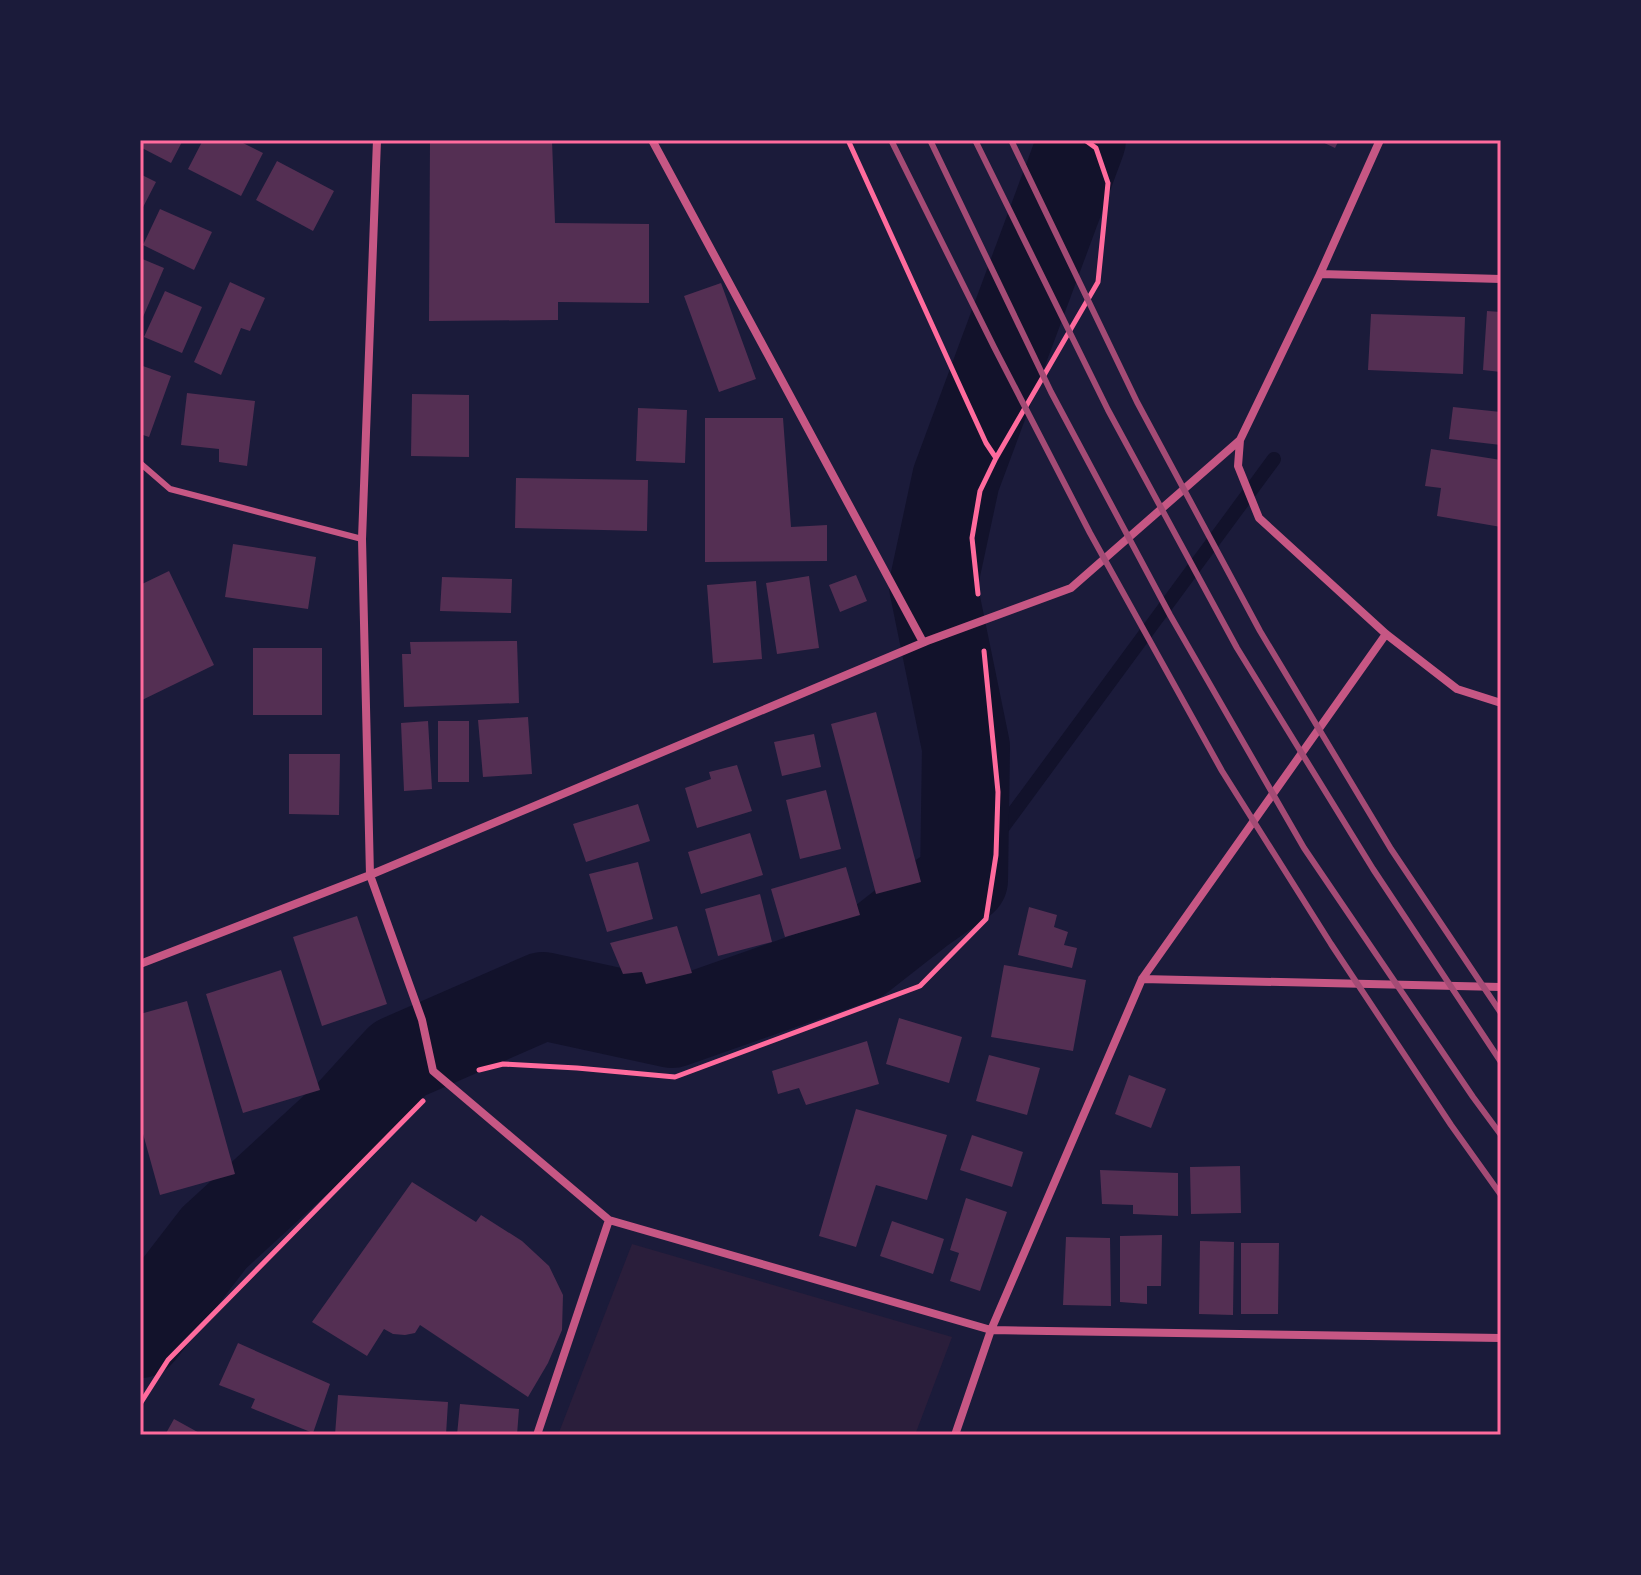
<svg xmlns="http://www.w3.org/2000/svg" width="1641" height="1575" font-family="'Noto Serif',serif">
	<rect width="100%" height="100%" fill="#1b1b3a"/>
	<path fill="#2a1e3b" d="M632 1244 952 1337 915 1435H558Z"/>
	<g fill="none" stroke-linecap="round" stroke-linejoin="round">
		<path stroke="#12122b" stroke-width="14" d="M964 880 1274 459"/>
		<path stroke="#12122b" stroke-width="88" d="M140 1334 214 1238 348 1115 399 1059 543 996 672 1024 860 958 920 911 964 880 966 747 933 586 956 479 1082 140"/>
	</g>
	<path fill="#542f53" d="M140 140H183L171 163 140 147Z
		M203 140H237L263 153 241 196 188 169Z
		M430 140H552L555 223 649 224V303L558 302V320L429 321Z
		M1318 140H1339L1335 148Z
		M277 161 334 191 313 231 256 200Z
		M140 174 156 182 140 213Z
		M160 209 212 232 194 270 143 245Z
		M140 258 164 268 140 324Z
		M230 282 265 298 250 331 241 328 221 375 194 362Z
		M721 283 756 379 719 392 684 296Z
		M165 291 202 307 182 353 144 337Z
		M1487 311 1501 312V372L1483 370Z
		M1371 314 1465 317 1463 374 1368 370Z
		M140 365 171 376 149 437 140 434Z
		M187 393 255 401 247 466 219 462V449L181 445Z
		M412 394 469 395V457L411 456Z
		M1453 407 1501 412V445L1449 439Z
		M638 408 687 410 685 463 636 461Z
		M705 418H783L791 527 827 525V561L705 562Z
		M1431 449 1501 460V527L1437 516 1441 488 1425 486Z
		M516 478 648 480 647 531 515 528Z
		M233 544 316 557 308 609 225 597Z
		M169 571 214 665 140 701V585Z
		M856 575 867 601 840 612 829 585Z
		M809 576 819 648 777 654 766 583Z
		M442 577 512 579 511 613 440 611Z
		M756 581 762 659 713 663 707 585Z
		M517 641 519 703 404 707 402 654H411L410 642Z
		M253 648H322V715H253Z
		M876 712 921 882 876 894 831 724Z
		M528 717 532 774 483 777 478 720Z
		M428 721 432 789 404 791 401 723Z
		M438 721H469V782H438Z
		M814 734 821 767 782 776 774 742Z
		M289 754H340L339 815 289 814Z
		M737 765 752 811 697 828 685 788 711 779 709 772Z
		M826 790 841 849 800 859 786 800Z
		M638 804 650 841 586 862 573 824Z
		M750 833 763 875 701 894 688 852Z
		M638 862 653 919 607 932 589 874Z
		M846 867 860 915 785 937 771 889Z
		M760 894 772 942 718 956 705 909Z
		M1029 907 1057 915 1054 927 1068 932 1064 945 1077 948 1072 968 1018 955Z
		M357 916 387 1004 322 1026 293 937Z
		M677 926 692 973 646 984 642 972 623 974 610 943Z
		M1004 965 1086 980 1073 1051 991 1037Z
		M281 970 320 1090 243 1113 206 994Z
		M187 1001 235 1174 160 1195 140 1123V1014Z
		M899 1018 962 1037 949 1083 886 1064Z
		M867 1041 879 1084 806 1105 799 1088 778 1094 772 1071Z
		M989 1055 1040 1068 1027 1115 976 1101Z
		M1129 1075 1166 1089 1151 1128 1115 1114Z
		M856 1109 947 1135 927 1200 876 1185 856 1247 819 1236Z
		M972 1135 1023 1152 1012 1187 960 1170Z
		M1240 1166 1241 1213 1191 1214 1190 1167Z
		M1100 1170 1178 1173V1216L1133 1214V1205L1102 1204Z
		M412 1182 476 1222 481 1215 522 1241 549 1266 563 1295 562 1330 548 1363 528 1397 420 1325 415 1333 405 1335 393 1334 384 1329 367 1356 312 1322Z
		M966 1198 1007 1212 980 1291 950 1281 959 1253 950 1250Z
		M892 1221 944 1239 933 1274 880 1256Z
		M1162 1235 1161 1286H1147V1304L1120 1302V1236Z
		M1066 1237 1110 1238 1111 1306 1063 1305Z
		M1200 1241 1234 1242 1233 1315 1199 1314Z
		M1241 1243H1279L1278 1314H1241Z
		M238 1343 330 1384 313 1433 251 1408 255 1399 219 1385Z
		M338 1395 448 1402 446 1435H335Z
		M460 1404 519 1409 517 1435H457Z
		M174 1419 203 1435H165Z"/>
	<g fill="none" stroke-linecap="round" stroke-linejoin="round">
		<path stroke="#ff6b9d" stroke-width="5" d="M848 140 964 395 986 443 996 458
			M978 594 972 538 980 491 996 458 1098 282 1108 183 1096 148 1085 140
			M479 1070 503 1064 577 1068 675 1077 920 986 986 919 996 855 998 792 984 651
			M140 1404 168 1360 423 1101"/>
		<path stroke="#c65784" stroke-width="6" d="M140 463 170 489 362 539"/>
		<path stroke="#c65784" stroke-width="8" d="M377 140 362 539 370 875 422 1020 433 1071 609 1220 991 1330 1501 1338
			M652 140 923 642
			M1320 274 1501 279
			M1240 440 1238 466 1259 518 1386 634 1457 689 1501 703
			M140 964 370 875 927 641 1071 588 1240 440 1320 274 1380 140
			M1142 979 1501 987
			M537 1435 609 1220
			M955 1435 991 1330 1142 979 1386 634"/>
		<path stroke="#a44b75" stroke-width="6" d="M891 140 994 347 1090 533 1222 771 1331 944 1451 1125 1501 1195
			M930 140 1051 392 1170 615 1304 848 1473 1097 1501 1135
			M975 140 1108 410 1237 648 1373 869 1501 1062
			M1011 140 1137 402 1260 631 1391 849 1501 1013"/>
	</g>
	<rect width="1641" height="1575" fill="none" stroke="#1b1b3a" stroke-width="284"/>
	<rect x="142" y="142" width="1357" height="1291" fill="none" stroke="#ff6b9d" stroke-width="3"/>
</svg>
